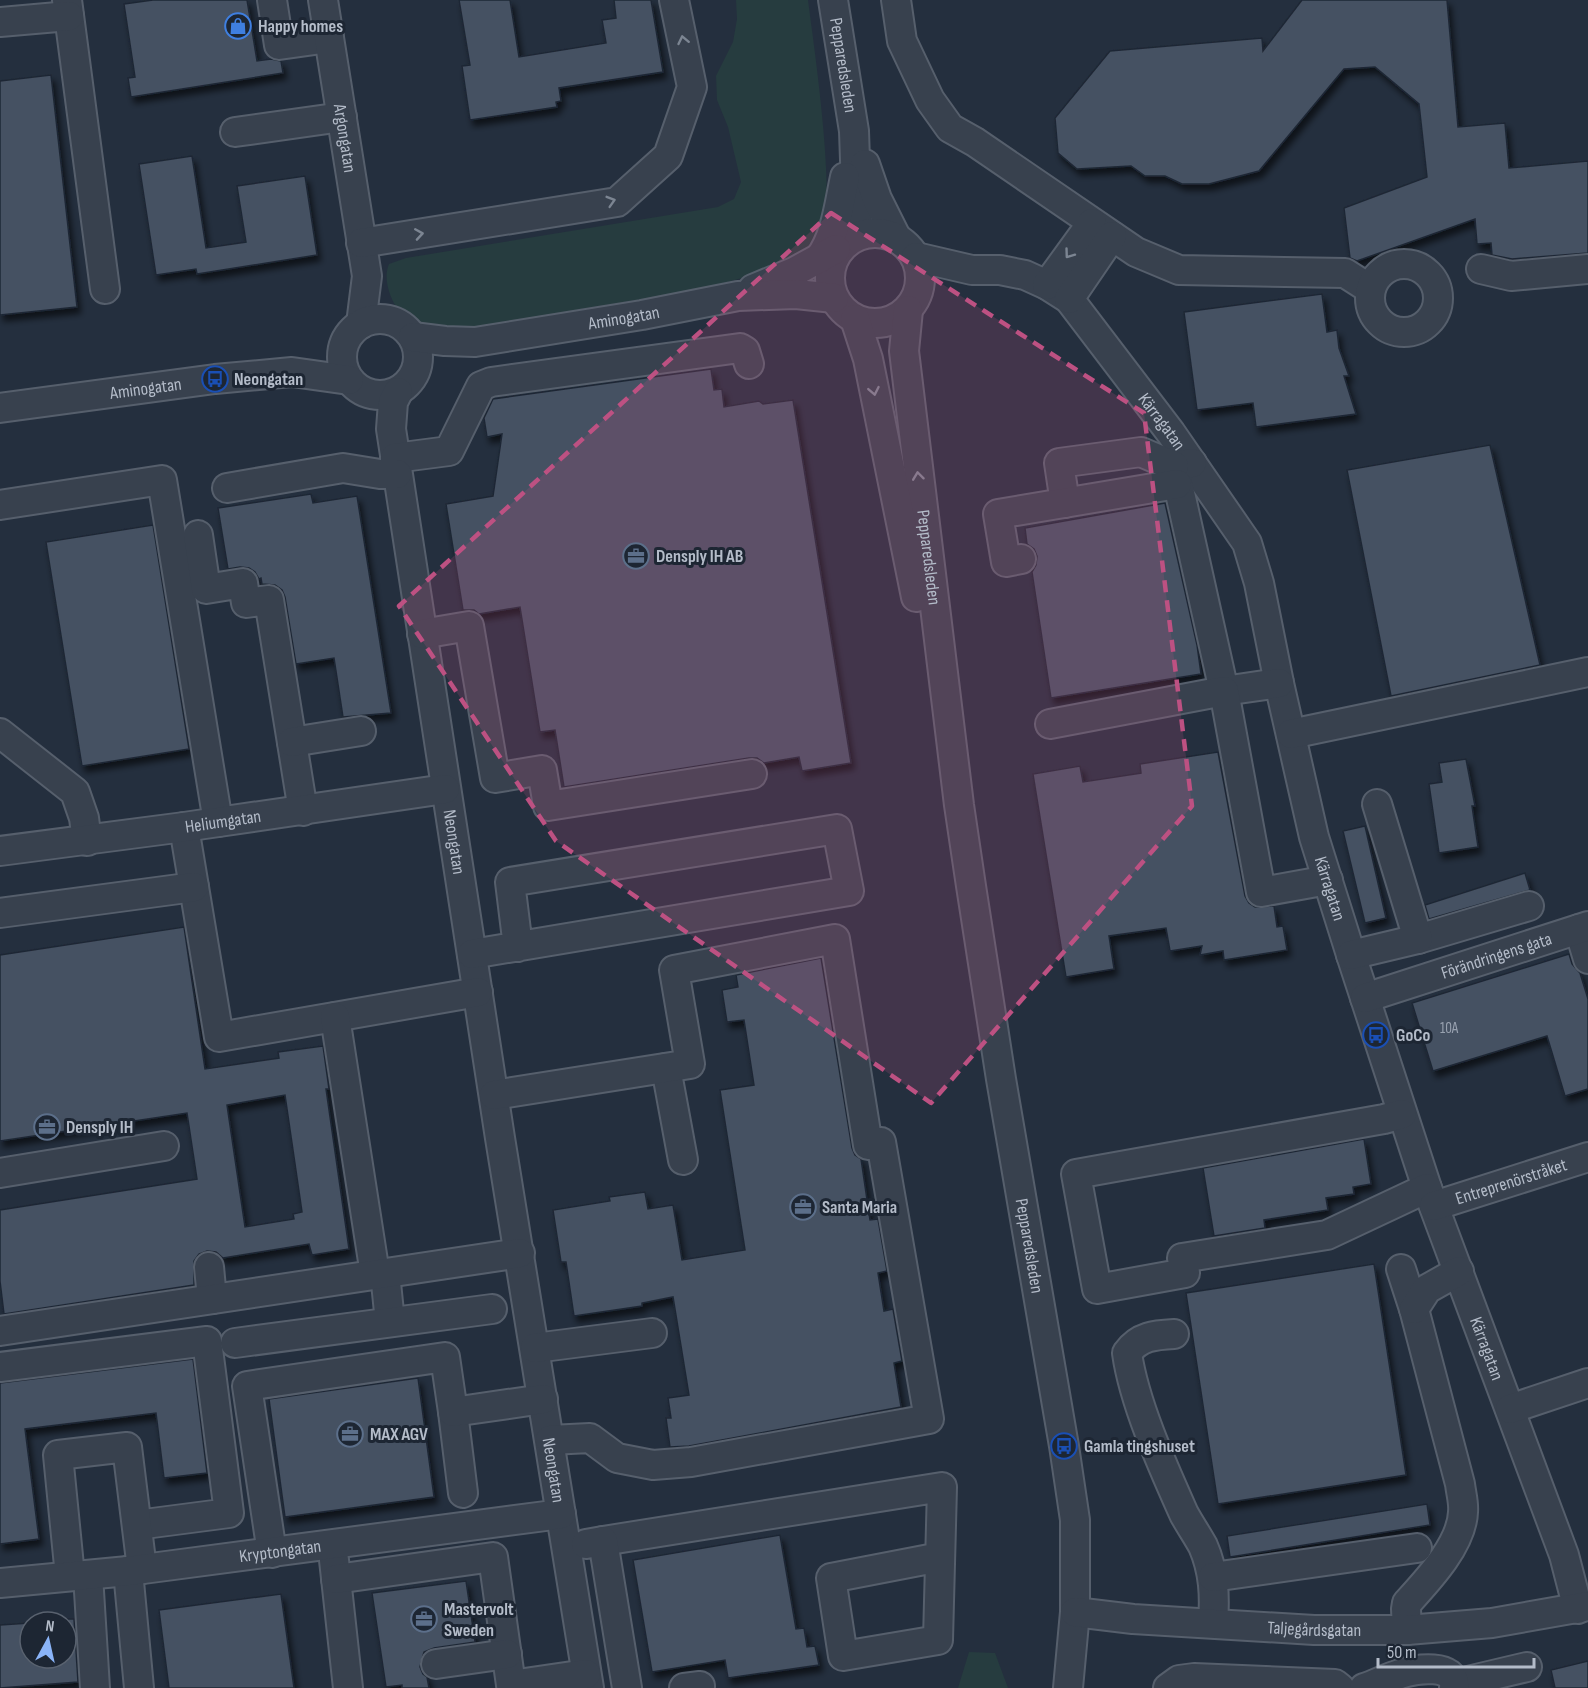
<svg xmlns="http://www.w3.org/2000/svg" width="1588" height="1688" font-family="'Sofia Sans Condensed',sans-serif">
	<defs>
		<filter id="shadow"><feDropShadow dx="3.5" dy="6" stdDeviation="3" flood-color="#0009"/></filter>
	</defs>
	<rect width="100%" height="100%" fill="#242f3e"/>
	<path fill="#263c3f" d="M736 0H808C813 40 839 211 820 238 791 280 645 298 594 307 547 315 501 323 455 331 444 329 432 330 421 327 398 321 380 285 389 264L406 258 718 207 734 199 741 182 728 127 717 100 716 76 733 42 737 19Z
		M969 1652 995 1653 1008 1688H958Z"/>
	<path fill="#455162" stroke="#1f2835" stroke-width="1.5" fill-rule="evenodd" filter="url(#shadow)" d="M153 0H247L257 61 271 59 281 61 283 73 131 97 128 78 135 77 124 4Z
		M459 0H510L519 57 606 43 602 20 616 18 614 0H651L663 72 559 88 561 101 556 102 557 107 470 120 462 66 470 65Z
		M1302 0H1447L1458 127 1505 123 1509 168 1588 161V253L1512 259 1492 255 1491 243 1477 244 1475 219 1357 261 1350 258 1344 208 1427 177 1419 104 1375 67 1344 69 1259 171 1209 184H1182L1165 176H1145L1131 166 1077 169 1058 153 1055 118 1110 51 1262 38 1263 51Z
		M51 75 77 307 0 315V81Z
		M192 156 206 248 246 242 237 186 305 176 317 255 197 274 196 269 156 275 139 164Z
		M1322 294 1327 332 1337 330 1339 348 1349 376H1344L1356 414 1256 427 1253 403 1197 410 1184 312Z
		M711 369 714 390 722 389 724 407 759 401 763 404 793 400 851 763 802 771 799 757 764 763 757 758H749L564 787 555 730 540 732 520 607 479 614 474 610H463L446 504 493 496 502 434 487 437 484 418 493 399Z
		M1490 445 1540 665 1391 696 1347 470Z
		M311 494 313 503 357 496 391 713 343 717 334 658 296 664 285 597 282 590 275 585 262 584 261 578 259 579 255 572 249 568 240 567 228 569 218 508Z
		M1165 503 1197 645 1201 674 1051 698 1032 572 1036 565 1037 556 1034 549 1027 544 1025 528Z
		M153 525 189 749 82 766 46 542Z
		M1218 752 1245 896 1249 903 1255 907 1274 906 1277 927 1283 926 1287 950 1224 960 1223 951 1200 955 1202 946 1170 951 1166 928 1109 936 1114 969 1066 977 1033 774 1080 766 1083 782 1141 773 1140 764Z
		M1466 759 1475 806H1472L1478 847 1439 853 1429 784 1442 782 1439 763Z
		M1365 826 1386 918 1365 923 1343 831Z
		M1525 873 1530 890 1429 919 1425 905Z
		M184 927 205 1069 279 1058 278 1052 323 1046 329 1089H326L349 1249 312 1255 309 1244 223 1258 216 1252 207 1251 199 1254 194 1261V1285L4 1314 0 1281V1210L197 1179 187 1113 0 1141V955ZM285 1095 302 1212 293 1214 294 1219 245 1227 227 1105Z
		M1569 954 1572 964 1580 973 1588 999V1089L1565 1096 1547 1036 1433 1071 1412 1003Z
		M821 958 852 1148 855 1155 861 1159 870 1220 878 1219 887 1271 878 1273 884 1311 893 1309 902 1361 894 1363 901 1407 689 1446 670 1447 666 1418H671L668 1398 689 1395 673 1297 642 1303V1306L574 1316 566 1262H561L553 1210 610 1201 609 1197 645 1192 648 1209 673 1205 682 1260 745 1250 720 1090 754 1085 744 1020 727 1022 722 990 738 987 736 975Z
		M1364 1139 1371 1184 1353 1187 1354 1194 1326 1198 1328 1210 1264 1220 1265 1228 1214 1236 1203 1168Z
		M1374 1264 1406 1475 1218 1504 1186 1293Z
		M193 1359 207 1473 164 1478 156 1413 25 1429 39 1539 0 1544V1383Z
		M418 1378 434 1497 285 1517 269 1399Z
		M1427 1504 1430 1525 1230 1557 1227 1536Z
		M780 1535 796 1629 804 1628 807 1647 815 1646 819 1665 728 1678 725 1660 652 1672 633 1560Z
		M466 1581 475 1642 434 1648 424 1652 420 1667 423 1674 427 1677 429 1688H402V1685L386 1687 372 1593Z
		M281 1594 294 1688H169L159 1610Z
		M66 1619H74L78 1682 0 1688V1625L30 1623V1658H66Z
		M1588 1661V1688H1555L1551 1670Z"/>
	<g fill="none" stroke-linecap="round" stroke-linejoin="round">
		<g stroke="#565f6c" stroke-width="32">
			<g id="minor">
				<path d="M67 0 105 289"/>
				<path d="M272 0 279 45 329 38"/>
				<path id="s1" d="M323 0 367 276 361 324"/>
				<path id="s2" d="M833 0 854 131 857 218 853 238"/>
				<path d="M896 0 902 41 930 100 950 128 975 142 1136 252 1179 270 1345 273 1370 289"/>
				<path d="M0 22 69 16"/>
				<path d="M235 132 342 117"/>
				<path d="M865 164 877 199 896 237"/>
				<circle cx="875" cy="278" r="45"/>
				<path d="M361 243 617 202 668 156 692 87 674 0"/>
				<path id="s3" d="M916 257 972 270H1000L1025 275 1047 285 1069 299 1171 433 1247 543 1259 583 1279 683 1314 837 1352 958 1427 1188 1564 1555 1578 1609"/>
				<path d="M819 259C836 236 839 205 845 177"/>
				<circle cx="1404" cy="298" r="34"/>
				<path d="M1481 269 1511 276 1588 269"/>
				<path d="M1047 285 1092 223"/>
				<path d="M753 289 794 272 836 249"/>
				<path d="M1069 299 1112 236"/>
				<path id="s4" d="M908 310 904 351 959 805 971 886 1001 1079 1064 1446 1075 1520V1612L1068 1688"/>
				<circle cx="380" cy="357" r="38"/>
				<path d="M855 319 868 359 916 597"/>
				<path id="s5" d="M413 337 445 341 475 342 642 315 738 296 796 294 834 298"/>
				<path id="s6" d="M398 392 393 402 391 429 500 1138 589 1688"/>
				<path id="s7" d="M0 408 215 379 292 372 349 380"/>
				<path d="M395 458 449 451 481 386 491 382 740 348 745 351 749 364"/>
				<path d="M1192 463 1174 466 1224 691 1279 683"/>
				<path d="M227 488 343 468 380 474H397"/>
				<path d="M1065 503 1059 463 1141 452 1174 466"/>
				<path d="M0 505 162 480 218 822"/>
				<path d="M198 535 206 589 243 583 246 603 269 600 303 811"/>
				<path d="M1021 559 1006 562 998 514 1177 484"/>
				<path d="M422 634 469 626 495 778 542 770 548 806 752 774"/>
				<path d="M1050 724 1224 691 1261 892 1328 880"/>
				<path d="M0 733 75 792 84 818 87 841"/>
				<path d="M1291 734 1588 672"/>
				<path d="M292 742 361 731"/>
				<path d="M184 827 219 1037 478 992"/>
				<path id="s8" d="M0 851 184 827 445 789"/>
				<path d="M0 913 194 887"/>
				<path d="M1579 929 1588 959"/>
				<path d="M1418 939 1529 906"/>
				<path d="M472 954 849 891 837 829 510 882 518 947"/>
				<path d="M1351 955 1418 939 1377 804"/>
				<path id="s9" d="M1365 998 1588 926"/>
				<path d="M335 1017 375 1274"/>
				<path d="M666 1068 683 1160"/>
				<path d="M494 1095 690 1064 674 970 835 939 868 1145 881 1142 929 1419 691 1462 653 1465 617 1458 590 1438 550 1440"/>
				<path d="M1402 1114 1384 1119 1076 1174 1097 1289 1185 1273 1182 1258 1327 1235 1427 1188"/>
				<path d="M0 1173 164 1146"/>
				<path id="s10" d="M1434 1206 1588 1157"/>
				<path d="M209 1267 212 1299"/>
				<path d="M1401 1269 1414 1309 1460 1484C1461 1493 1464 1503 1463 1512 1462 1544 1428 1580 1407 1603L1406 1609 1407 1630"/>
				<path d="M385 1273 390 1322"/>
				<path d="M1414 1309 1427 1289 1459 1271"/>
				<path d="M0 1331 520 1253"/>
				<path d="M1174 1334C1155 1335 1139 1336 1127 1353 1134 1403 1163 1467 1184 1514 1190 1525 1197 1535 1203 1546 1214 1571 1215 1596 1213 1623"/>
				<path d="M235 1343 492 1309"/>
				<path d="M535 1348 652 1333"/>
				<path d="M0 1367 207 1341 229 1513 137 1525"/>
				<path d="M1510 1409 1588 1383"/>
				<path d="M453 1412 463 1493"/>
				<path d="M603 1541 942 1487 938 1640 843 1656 831 1578 940 1557"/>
				<path d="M586 1544 603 1541 627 1688"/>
				<path d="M272 1553 247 1386 445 1357 453 1412 543 1399"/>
				<path d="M334 1560 348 1688"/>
				<path d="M128 1571 139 1688"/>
				<path d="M88 1575 95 1688"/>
				<path d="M70 1576 58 1455 127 1447 142 1569"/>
				<path d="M1213 1577 1417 1548"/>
				<path d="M336 1579 493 1557 511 1685 586 1674"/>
				<path id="s11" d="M0 1583 128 1571 561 1514"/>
				<path id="s12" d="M1075 1612 1133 1619 1314 1630H1407L1492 1623 1588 1606"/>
				<path d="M436 1664 507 1654"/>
				<path d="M1455 1684 1527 1667"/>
				<path d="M684 1688 700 1686"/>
				<path d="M1168 1688 1179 1680 1194 1678 1335 1684 1340 1688"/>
				<path d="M1364 1688C1376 1684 1387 1678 1400 1674 1415 1669 1457 1662 1454 1688"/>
			</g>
		</g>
		<use href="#minor" stroke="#38414e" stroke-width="28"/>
	</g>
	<defs><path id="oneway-chevron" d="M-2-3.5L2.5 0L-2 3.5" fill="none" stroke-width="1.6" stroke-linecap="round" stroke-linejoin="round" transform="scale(1.5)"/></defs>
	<g stroke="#7c8592">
		<use href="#oneway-chevron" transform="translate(683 40) rotate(-102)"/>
		<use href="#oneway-chevron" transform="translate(611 201) rotate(-17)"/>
		<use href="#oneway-chevron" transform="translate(419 234) rotate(-9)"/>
		<use href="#oneway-chevron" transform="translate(1069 254) rotate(126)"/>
		<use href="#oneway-chevron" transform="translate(874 391) rotate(79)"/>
		<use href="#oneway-chevron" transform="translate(918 476) rotate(-97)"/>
	</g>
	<path fill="#bd5182" fill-opacity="0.2" stroke="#bd5182" stroke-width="4.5" stroke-dasharray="12 8" stroke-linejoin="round" d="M831 213 1144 413 1192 806 931 1103 556 841 399 606Z"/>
	<defs>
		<g id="shop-ring" transform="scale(1.35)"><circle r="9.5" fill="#1d2633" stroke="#3f7fe0" stroke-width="1.5"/><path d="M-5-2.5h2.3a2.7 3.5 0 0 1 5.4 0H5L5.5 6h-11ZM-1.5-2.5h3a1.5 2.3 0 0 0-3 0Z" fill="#3f7fe0"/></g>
		<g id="bus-ring" transform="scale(1.35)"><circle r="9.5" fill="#1d2633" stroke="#1a4fb4" stroke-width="1.5"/><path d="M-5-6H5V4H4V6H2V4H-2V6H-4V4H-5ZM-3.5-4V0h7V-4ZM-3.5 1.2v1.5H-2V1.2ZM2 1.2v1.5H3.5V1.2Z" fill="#1a4fb4"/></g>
		<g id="office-ring" transform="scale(1.35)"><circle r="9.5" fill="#1d2633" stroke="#5c6f8a" stroke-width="1.5"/><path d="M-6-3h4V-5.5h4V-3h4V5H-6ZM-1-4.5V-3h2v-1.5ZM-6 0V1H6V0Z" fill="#5c6f8a"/></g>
	</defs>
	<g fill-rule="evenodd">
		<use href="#shop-ring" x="238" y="26"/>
		<use href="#bus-ring" x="215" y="379"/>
		<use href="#office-ring" x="636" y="556"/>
		<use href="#bus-ring" x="1376" y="1035"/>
		<use href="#office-ring" x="47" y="1127"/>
		<use href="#office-ring" x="803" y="1207"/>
		<use href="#office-ring" x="350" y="1434"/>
		<use href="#bus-ring" x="1064" y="1446"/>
		<use href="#office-ring" x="424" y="1619"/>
	</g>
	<g text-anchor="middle" stroke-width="6" stroke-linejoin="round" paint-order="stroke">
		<g font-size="15" fill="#98a1af">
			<text x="1449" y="1033">10A</text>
		</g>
		<g font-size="18" font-weight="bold" fill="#b4bcc9" stroke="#1d2633" text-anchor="start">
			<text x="258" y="32">Happy homes</text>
			<text x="234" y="385">Neongatan</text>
			<text x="656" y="562">Densply IH AB</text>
			<text x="1396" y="1041">GoCo</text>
			<text x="66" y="1133">Densply IH</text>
			<text x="822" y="1213">Santa Maria</text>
			<text x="370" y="1440">MAX AGV</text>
			<text x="1084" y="1452">Gamla tingshuset</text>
			<text x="444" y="1615">Mastervolt<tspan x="444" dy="21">Sweden</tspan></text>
		</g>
		<g font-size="18" fill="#b4bcc9" stroke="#1d2633">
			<text dy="6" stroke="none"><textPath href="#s2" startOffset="66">Pepparedsleden</textPath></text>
			<text dy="6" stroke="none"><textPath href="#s1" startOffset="140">Argongatan</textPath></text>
			<text dy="6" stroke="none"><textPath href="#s5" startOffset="213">Aminogatan</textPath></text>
			<text dy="6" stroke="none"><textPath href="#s7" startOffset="147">Aminogatan</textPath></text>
			<text dy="6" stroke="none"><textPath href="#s3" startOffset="315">Kärragatan</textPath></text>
			<text dy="6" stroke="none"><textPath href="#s4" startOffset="249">Pepparedsleden</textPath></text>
			<text dy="6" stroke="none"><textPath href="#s8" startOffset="225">Heliumgatan</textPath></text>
			<text dy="6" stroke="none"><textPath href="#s6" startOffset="456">Neongatan</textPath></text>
			<text dy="6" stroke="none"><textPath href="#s3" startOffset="819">Kärragatan</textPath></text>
			<text dy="6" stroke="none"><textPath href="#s9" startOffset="138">Förändringens gata</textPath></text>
			<text dy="6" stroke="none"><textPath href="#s10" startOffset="81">Entreprenörstråket</textPath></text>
			<text dy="6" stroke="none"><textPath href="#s4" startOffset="945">Pepparedsleden</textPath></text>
			<text dy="6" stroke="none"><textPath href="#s3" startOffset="1305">Kärragatan</textPath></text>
			<text dy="6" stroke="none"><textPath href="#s6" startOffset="1092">Neongatan</textPath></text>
			<text dy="6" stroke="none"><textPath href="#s11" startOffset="282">Kryptongatan</textPath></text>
			<text dy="6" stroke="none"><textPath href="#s12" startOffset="240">Taljegårdsgatan</textPath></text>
		</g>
	</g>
	<g transform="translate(48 1640) rotate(8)"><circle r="28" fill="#1d2633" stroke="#59626f" stroke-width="1.5"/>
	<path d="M0-4.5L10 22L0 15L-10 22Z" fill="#8ab4f8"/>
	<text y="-9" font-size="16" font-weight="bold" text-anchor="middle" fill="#b4bcc9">N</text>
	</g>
	<path d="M1378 1658v9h156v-9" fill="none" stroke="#b4bcc9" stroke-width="3"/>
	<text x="1387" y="1658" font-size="18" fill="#b4bcc9" stroke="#1d2633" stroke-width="4.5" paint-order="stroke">50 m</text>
</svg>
